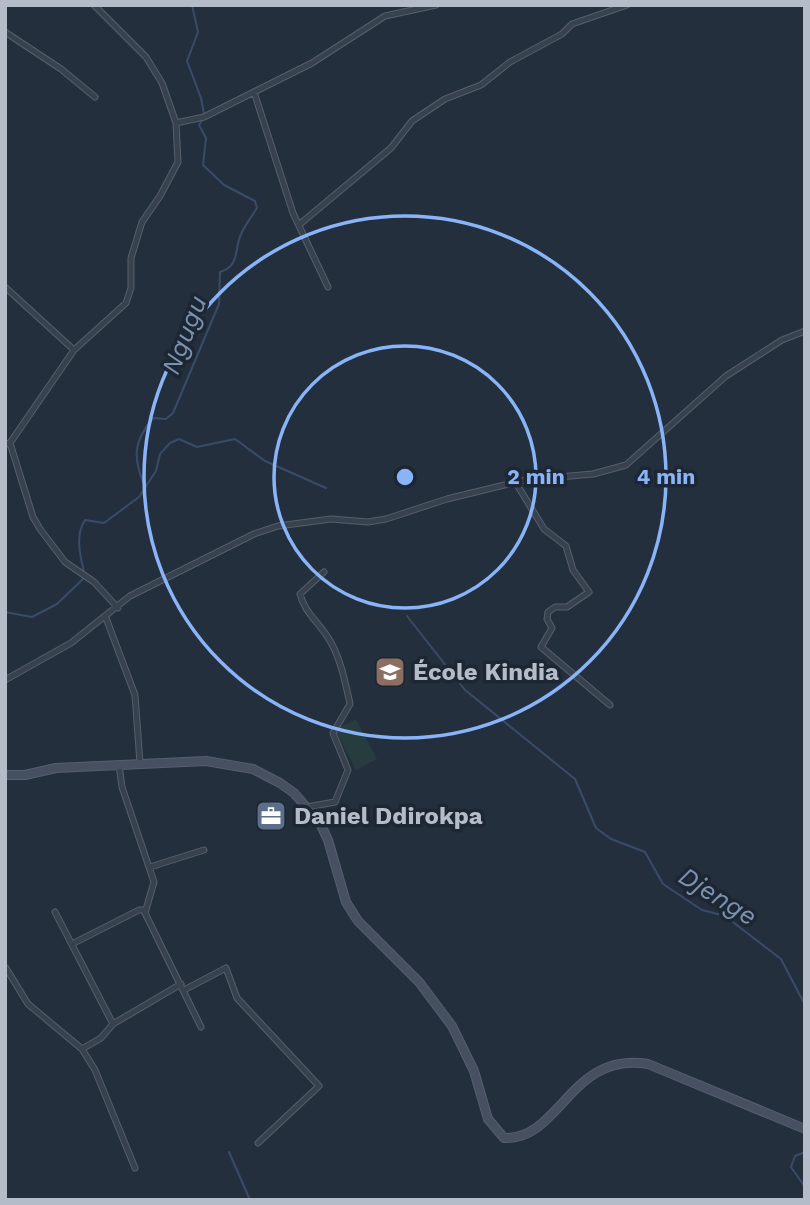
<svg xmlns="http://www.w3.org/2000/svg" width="810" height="1205" font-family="'Work Sans',sans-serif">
	<rect width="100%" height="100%" fill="#242f3e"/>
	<path fill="#263c3f" d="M356 719 377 759 356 770 335 730Z"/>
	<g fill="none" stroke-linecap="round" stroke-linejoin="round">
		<path stroke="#394c67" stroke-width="2" d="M192 5 198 32 187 61 201 98 204 114
			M144 485C133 457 133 442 153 418L166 419 173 413 219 304 220 272C240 266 234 250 241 234 245 225 252 216 257 208L255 201 224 185 203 165 206 138 199 125 203 119
			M84 572C80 555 75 535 85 520L104 523 139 497 156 471 160 454 170 443 179 439 197 447 235 439 265 461 326 488
			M5 612 32 617 57 604 85 577
			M407 616 465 690 575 779 596 828 611 839 645 852 663 884 702 910 725 916 781 959 805 1005
			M229 1152 250 1200
			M805 1152 795 1156 791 1167 805 1187"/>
		<g stroke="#565f6c" stroke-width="7">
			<path id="minor" d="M5 32 61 69 95 97
				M254 92 293 213 328 287
				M176 123 204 117 312 63 385 16 436 5
				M300 224 391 148 412 121 445 99 481 85 510 62 562 34 572 24 627 5
				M5 287 74 350
				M10 443 33 517 40 529 65 562 94 582 118 608
				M5 444 10 443 74 350 126 303 131 288V258L142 222 160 196 178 162 176 123 162 83 146 57 94 5
				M516 483 544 529 566 546 573 570 589 592 567 607H555L548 612 547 619 552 628 541 647 610 705
				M106 618 135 695 140 763
				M5 680 71 643 130 596 254 534 278 526 331 519 368 522 386 519 447 499 525 480 593 474 626 465 726 376 782 340 805 331
				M119 765 122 787 154 882 145 913 201 1027
				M307 807 335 802 348 770 333 733 350 704C345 681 340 655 327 636 317 621 304 611 300 594L324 572
				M150 867 204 850
				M55 912 113 1024
				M72 944 139 910H146
				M6 968 28 1004 82 1049 95 1070 135 1168
				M184 990 226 968 237 998 319 1086 258 1143
				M82 1049 101 1038 113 1024 181 984"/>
		</g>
		<g stroke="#565f6c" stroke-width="10">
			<path id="secondary" d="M5 775H25L56 768 206 761 253 769 280 783 294 793 320 823 328 840 346 902 358 921 419 982 452 1026 474 1071 488 1119 504 1138C561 1140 570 1051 648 1064L805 1129"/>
		</g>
		<use href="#minor" stroke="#38414e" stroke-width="5"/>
		<use href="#secondary" stroke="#465061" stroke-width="8"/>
	</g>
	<g fill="none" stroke="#8ab4f8" stroke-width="3.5">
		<circle cx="405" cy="477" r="131"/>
		<circle cx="405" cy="477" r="261"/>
	</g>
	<defs>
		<g id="school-square" transform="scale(1.575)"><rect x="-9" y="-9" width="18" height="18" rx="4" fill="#8d6e63" stroke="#1d2633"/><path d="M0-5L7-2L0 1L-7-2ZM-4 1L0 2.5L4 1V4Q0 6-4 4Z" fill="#fff"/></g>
		<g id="office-square" transform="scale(1.575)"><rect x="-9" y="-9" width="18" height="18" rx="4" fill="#5c6f8a" stroke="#1d2633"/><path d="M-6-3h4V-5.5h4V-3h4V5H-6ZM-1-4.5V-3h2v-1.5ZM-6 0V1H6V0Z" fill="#fff"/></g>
	</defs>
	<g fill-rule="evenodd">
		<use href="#school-square" x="390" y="672"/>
		<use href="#office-square" x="271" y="816"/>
	</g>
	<g text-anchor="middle" stroke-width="7" stroke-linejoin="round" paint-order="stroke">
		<g font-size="24" font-weight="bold" fill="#b4bcc9" stroke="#1d2633" text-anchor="start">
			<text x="413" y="680">École Kindia</text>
			<text x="294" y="824">Daniel Ddirokpa</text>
		</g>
		<g font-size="26" font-style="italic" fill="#7c92b1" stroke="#1d2633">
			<text transform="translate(184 335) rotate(-69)" y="9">Ngugu</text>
			<text transform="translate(718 896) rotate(32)" y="9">Djenge</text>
		</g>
	</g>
	<circle cx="405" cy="477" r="10" fill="#8ab4f8" stroke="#1d2633" stroke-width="3.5"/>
	<g font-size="21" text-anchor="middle" font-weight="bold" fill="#8ab4f8" stroke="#1d2633" stroke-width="7" stroke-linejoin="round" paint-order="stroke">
		<text x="536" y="484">2 min</text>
		<text x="666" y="484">4 min</text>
	</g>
	<rect width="810" height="1205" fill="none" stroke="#b4bcc9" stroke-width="14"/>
</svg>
